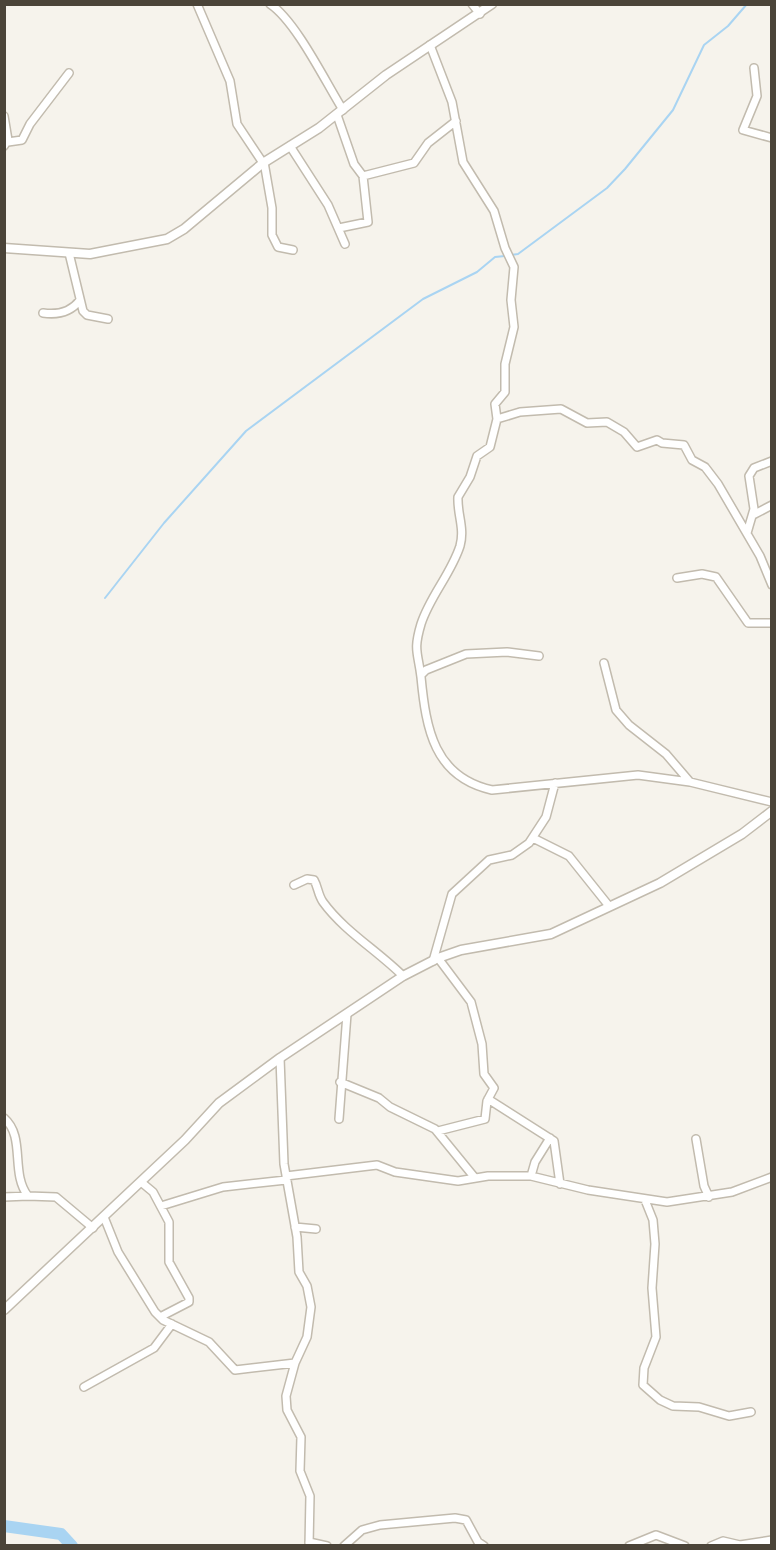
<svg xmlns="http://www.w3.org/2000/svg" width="776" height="1550" font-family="Karla,sans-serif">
	<rect width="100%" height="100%" fill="#f6f3ec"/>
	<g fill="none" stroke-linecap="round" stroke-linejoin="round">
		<path stroke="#a9d4f2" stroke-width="2" d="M511 255 518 254 607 188 625 169 673 110 704 45 728 26 747 4
			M105 598 164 523 246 431 423 299 477 272 495 257 505 256"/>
		<path stroke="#a9d4f2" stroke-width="12" d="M4 1526 61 1534 72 1546"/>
		<g stroke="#c2bbae" stroke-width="10">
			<path id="minor" d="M197 4 230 81 237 124 263 163
				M270 4C296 21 326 83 343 110
				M472 4 480 14
				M430 45 452 102 463 162 494 211 505 248 514 267 511 300 514 327 505 364V392L495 404 497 419 490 447 477 456 470 477 458 497C457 514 465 528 460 546 451 574 430 596 421 624 413 651 418 652 421 677 426 729 434 777 492 790L638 775 690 782 772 802
				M754 68 757 96 743 130 772 138
				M337 115 354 164 363 176 414 163 428 143 456 121
				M4 116 8 140 4 146
				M8 142 22 140 30 124 69 73
				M290 146 328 205 345 244
				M264 162 272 208V235L278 247 293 250
				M339 228 368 222 363 176
				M69 253 83 311 87 315 108 319
				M43 313C57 315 71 312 80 300
				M497 419 520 412 561 409 587 423 607 422 624 432 637 447 657 440 662 443 684 445 692 460 705 467 718 484 760 556 772 585
				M753 515 772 505
				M747 533 754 509 749 476 754 468 772 461
				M677 578 702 574 716 577 748 623H772
				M604 663 616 710 629 725 666 754 690 782
				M421 675 426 670 466 654 507 652 539 656
				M533 838 569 856 609 906
				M294 885 307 879 314 880C318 887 318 895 323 902 344 931 378 951 403 976
				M433 961 452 894 489 860 512 855 529 843 546 817 555 783
				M280 1058 284 1164 297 1237 299 1272 307 1286 311 1307 307 1337 295 1363 286 1396 287 1410 301 1437 300 1471 310 1496 309 1546
				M340 1082 379 1098 390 1107 435 1129 475 1178
				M488 1099 554 1141 560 1184
				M4 1118C26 1137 10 1173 28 1196L56 1197 93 1228
				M339 1119 347 1014
				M438 1131 485 1119 487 1101 494 1088 484 1074 482 1044 471 1002 438 958
				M696 1139 704 1186 709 1197
				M286 1176 377 1165 395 1172 458 1181 488 1176H531L588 1190 667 1202 732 1192 772 1177
				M531 1176 535 1162 550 1138
				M141 1182 153 1192 169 1222V1262L189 1298V1302L160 1317
				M4 1197 28 1196
				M645 1200 653 1220 655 1244 652 1288 656 1337 644 1368 643 1385 660 1400 673 1406 699 1407 729 1416 751 1412
				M161 1206 223 1187 286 1180
				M104 1217 118 1252 155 1312 163 1320 209 1342 235 1370 295 1363
				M295 1227 316 1229
				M84 1387 154 1348 172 1324
				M309 1542 327 1546
				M344 1546 362 1530 380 1525 455 1518 466 1520 478 1542 484 1546
				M629 1546 656 1535 685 1546
				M711 1546 723 1541 740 1545 772 1540"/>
		</g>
		<g stroke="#c2bbae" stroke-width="11">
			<path id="tertiary" d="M4 248 90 254 167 239 184 229 263 163 319 128 386 75 492 4
				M4 1310 185 1140 219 1103 280 1058 403 976 438 958 461 950 551 934 660 883 742 834 772 811"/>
		</g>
		<use href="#minor" stroke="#fff" stroke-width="7"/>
		<use href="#tertiary" stroke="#fff" stroke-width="8"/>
	</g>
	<rect width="776" height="1550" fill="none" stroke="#4b4439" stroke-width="12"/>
</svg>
